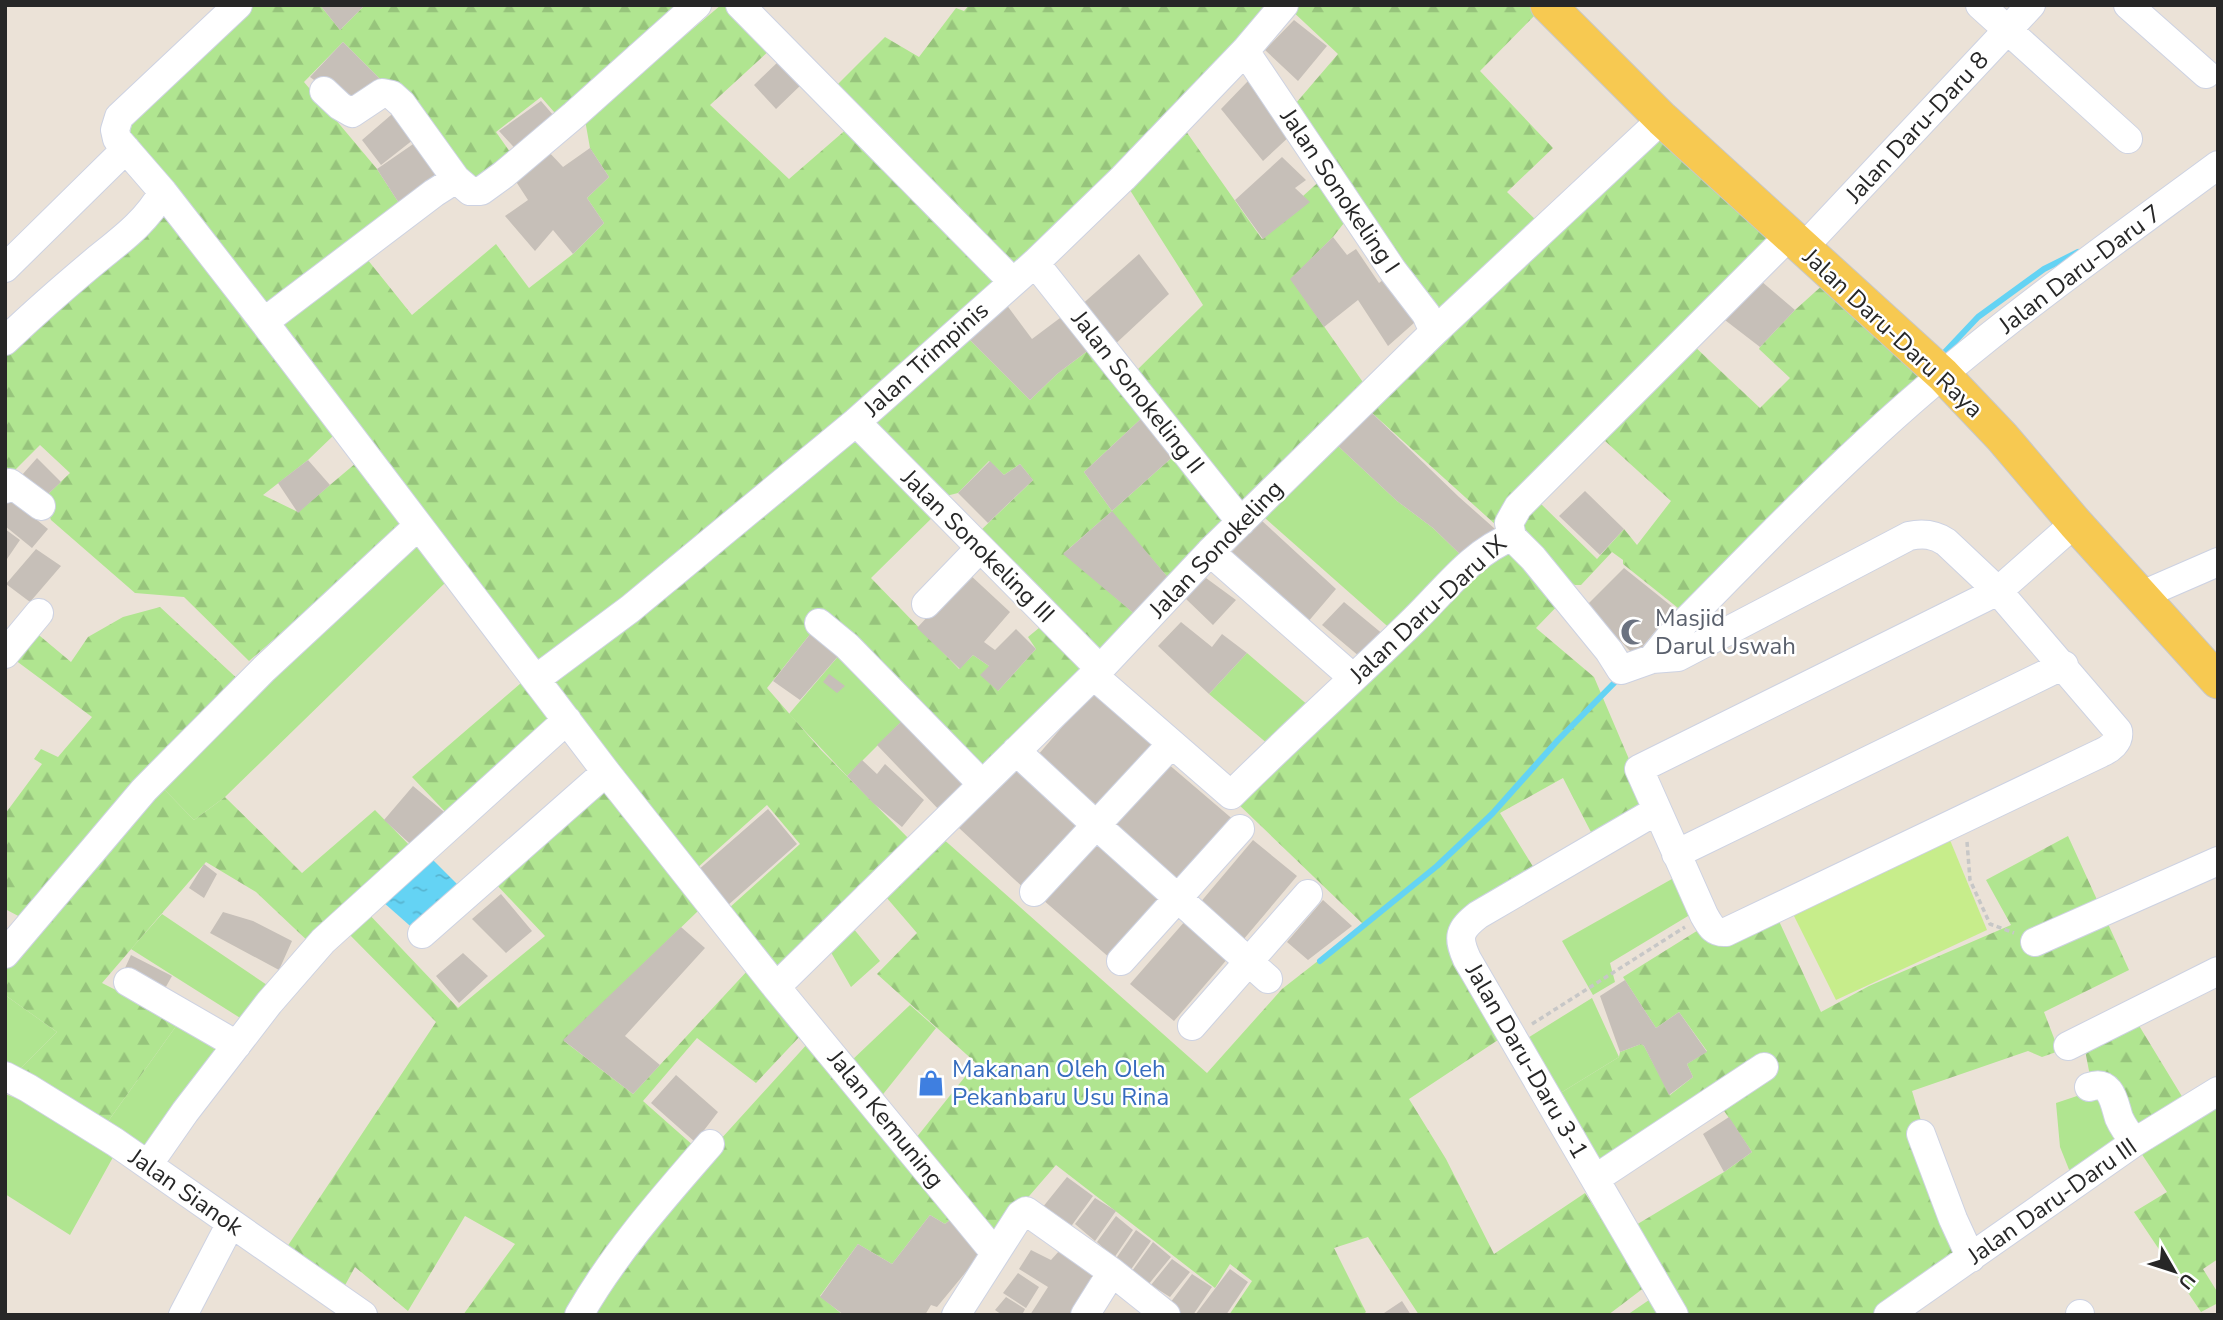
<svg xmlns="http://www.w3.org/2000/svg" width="2223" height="1320" font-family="'Nunito Sans',sans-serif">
	<defs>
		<pattern id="forest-firs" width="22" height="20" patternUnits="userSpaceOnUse" patternTransform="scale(1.75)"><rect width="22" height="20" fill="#b0e590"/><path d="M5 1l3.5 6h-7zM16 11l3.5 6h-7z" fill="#97c47c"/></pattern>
		<pattern id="water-ripples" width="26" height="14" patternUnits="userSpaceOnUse" patternTransform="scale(1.75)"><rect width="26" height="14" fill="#64d3f4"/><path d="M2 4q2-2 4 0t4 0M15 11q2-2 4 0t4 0" fill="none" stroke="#57b5d1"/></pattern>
	</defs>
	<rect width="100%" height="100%" fill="#ebe2d7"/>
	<path fill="#b0e590" d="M1338 446 1397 501 1433 528 1466 560 1394 632 1265 518Z
		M415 538 446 582 225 797 194 820 160 785Z
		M847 646 910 713 847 776 789 714Z
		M1247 653 1316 712 1276 751 1209 694Z
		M1679 875 1693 913 1610 963 1615 982 1593 995 1562 941Z
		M162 914 270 987 245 1021 131 949Z
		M853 928 880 961 851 987 829 949Z
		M5 995 57 1032 20 1069 5 1064Z
		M1592 998 1619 1057 1554 1097 1521 1042Z
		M910 1005 936 1028 880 1098 850 1062Z
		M179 1022 224 1051 142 1155 104 1127Z
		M2101 1088 2125 1139 2072 1177 2060 1147 2056 1103Z
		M5 1094 27 1102 117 1150 70 1235 5 1194Z"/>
	<path fill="url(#forest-firs)" d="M252 5H320L340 30 365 5H687L561 120 541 97 496 132 515 159 470 185 381 80 343 42 304 82 377 169 404 211 266 316 128 143 132 123Z
		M721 5H729L771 49 710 105 789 179 849 127 1003 279 850 419 541 667 273 324 363 254 412 315 496 244 529 288 573 254 604 223 587 198 609 177 590 148 585 120Z
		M969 5H1277L1015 271 836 86 885 37 919 57 956 8 964 11Z
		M1292 5H1534L1539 11 1480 71 1553 148 1507 192 1540 224 1442 318 1290 110 1338 54 1289 8Z
		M1183 127 1262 239 1309 202 1303 196 1323 178 1351 214 1333 237 1291 279 1367 388 1243 511 1133 374 1203 305 1128 187Z
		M1657 135 1776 241 1496 525 1372 413Z
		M166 207 334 435 308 460 263 495 298 512 356 463 405 525 249 661 184 597 135 593 51 520 43 499 70 473 40 445 13 472 5 466V347Z
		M1825 283 1928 376 1683 612 1623 564V560L1612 552 1581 585H1575L1540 559 1515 535 1537 500 1597 559 1624 529 1637 545 1671 501 1604 440 1693 345 1760 408 1790 378 1759 349 1760 347 1795 310Z
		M967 337 1030 400 1057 374 1090 349 1145 415 1084 472 1112 511 1177 453 1232 519 1171 581 1111 512 1064 553 1137 616 1101 662 978 533 1033 480 1020 464 1004 475 989 461 958 493 946 496 941 509 871 578 959 669 973 655 989 666 998 691 1036 649 1028 637 1045 623 1090 667 981 774 819 623 767 688 821 750 917 847 777 970 728 909 800 844 767 805 696 869 549 677Z
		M1503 544 1564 599 1536 628 1594 677 1649 806 1593 836 1563 778 1500 813 1537 873 1466 917 1501 1038 1409 1099 1446 1159 1494 1254 1585 1193 1645 1287 1608 1315H1419L1368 1237 1334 1248 1366 1312 1362 1315H1229L1252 1281 1230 1264 1215 1288 1056 1165 1017 1210 1000 1245 916 1138 976 1063 877 974 917 933 886 897 941 837 1207 1073 1282 989 1364 925 1235 801Z
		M160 607 242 683 26 920 5 909V814L42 764 34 759 41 749 58 757 92 717 11 657 34 631 71 662 88 637 123 617Z
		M521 683 557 724 452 819 412 777Z
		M604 784 699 910 564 1041 633 1094 749 969 802 1034 756 1083 697 1038 643 1101 695 1147 570 1315H463L515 1244 465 1216 408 1311 355 1267 343 1289 283 1253 436 1022 344 929 365 910 458 1008 545 936 494 882Z
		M160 785 194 820 225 797 302 873 375 810 415 851 312 945 256 892 206 862 102 983 179 1022 104 1127 20 1069 57 1032 5 995V963Z
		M2068 836 2129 970 2044 1012 2059 1051 2042 1057 2028 1051 1912 1091 1964 1263 1888 1315H1678L1631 1228 1724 1172 1752 1152 1716 1099 1598 1170 1554 1097 1619 1057 1620 1052 1641 1044 1644 1046 1670 1095 1693 1077 1687 1064 1707 1051 1679 1012 1656 1028 1623 977 1700 929 1778 919 1821 1012 1869 986 2011 925 1986 880Z
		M2135 1019 2186 1103 2144 1132 2090 1076 2084 1045Z
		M809 1042 955 1216 945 1224 930 1215 892 1264 858 1244 820 1296 843 1315H586L690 1173Z
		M2218 1099V1259L2203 1269 2218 1293V1303L2201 1312 2134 1212 2167 1192 2139 1150Z
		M1649 1300 1658 1315H1627Z"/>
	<path fill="#c7ed8b" d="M1950 840 1987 930 1836 1000 1792 912Z"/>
	<path fill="url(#water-ripples)" d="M432 859 465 892 417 932 383 902Z"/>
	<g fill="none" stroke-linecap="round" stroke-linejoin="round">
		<path stroke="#64d3f4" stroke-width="6" d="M1944 353 1978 317 2044 269 2078 252
			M1320 961 1437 866 1492 814 1558 740 1620 677"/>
	</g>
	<path fill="#c6bfb8" d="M320 5H365L340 30Z
		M1294 20 1327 46 1298 81 1265 50Z
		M343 42 381 80 354 109 310 77Z
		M781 59 804 82 776 109 754 85Z
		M1248 81 1291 135 1263 161 1221 109Z
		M541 101 560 123 521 155 499 131Z
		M398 109 418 136 381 165 362 140Z
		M419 140 445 176 404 211 377 169Z
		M590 148 609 177 587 198 604 223 573 254 553 230 535 251 505 216 528 200 515 180 547 150 563 167Z
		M1282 157 1306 180 1295 188 1310 202 1263 239 1235 200Z
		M1333 237 1347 255 1356 249 1379 283 1392 273 1423 315 1388 346 1358 300 1324 327 1290 279Z
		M1139 254 1169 294 1111 348 1079 307Z
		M1761 281 1795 310 1760 347 1721 317Z
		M1006 304 1032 339 1064 315 1090 349 1057 374 1030 400 967 337Z
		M1372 413 1459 497 1503 536 1466 560 1433 528 1397 501 1338 446Z
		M1145 415 1177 453 1112 511 1084 472Z
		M37 458 61 482 47 495 22 475Z
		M308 460 330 485 298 513 278 483Z
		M990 461 1004 475 1020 464 1033 480 988 523 958 493Z
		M1585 491 1624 529 1600 555 1559 516Z
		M10 498 48 529 32 548 5 526V504Z
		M1112 511 1171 581 1137 616 1063 554Z
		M1261 520 1336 589 1307 623 1229 555Z
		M5 529 20 540 7 559 5 557Z
		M36 549 61 566 30 602 6 584Z
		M1624 568 1674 608 1635 656 1586 606Z
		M968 573 1010 612 984 642 995 650 1016 629 1036 649 998 691 980 675 989 666 973 655 960 669 917 628Z
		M1206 578 1236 600 1213 625 1185 598Z
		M1344 602 1390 640 1366 662 1322 625Z
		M1181 622 1212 647 1222 634 1247 653 1209 694 1158 646Z
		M819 623 847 646 800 700 773 681Z
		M829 674 845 686 837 693 823 682Z
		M1093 691 1157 745 1102 810 1038 755Z
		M910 713 978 779 943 814 877 745Z
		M862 760 877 774 885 764 924 800 902 827 873 803 847 776Z
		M1018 763 1086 826 1027 891 959 828Z
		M1167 763 1236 822 1179 887 1111 828Z
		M413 786 449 816 418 851 384 820Z
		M768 809 797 844 727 906 697 871Z
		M1097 837 1165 897 1111 959 1042 899Z
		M1253 840 1297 876 1243 940 1199 904Z
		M204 864 217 874 204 898 189 888Z
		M501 894 532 931 506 953 472 919Z
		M1323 900 1352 926 1308 960 1287 942Z
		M223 912 253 921 292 941 279 970 210 933Z
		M1186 920 1229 957 1174 1021 1130 984Z
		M681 927 705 948 625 1036 660 1065 633 1094 563 1040Z
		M463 953 488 976 459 1003 436 976Z
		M131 955 172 976 163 992 125 968Z
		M1625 980 1656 1028 1679 1012 1707 1052 1687 1064 1693 1077 1669 1095 1644 1046 1641 1044 1620 1052 1600 996Z
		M676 1075 718 1112 695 1142 651 1103Z
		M1729 1117 1752 1152 1724 1172 1703 1134Z
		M1067 1177 1093 1196 1067 1232 1038 1213Z
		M1095 1198 1116 1211 1095 1241 1075 1224Z
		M930 1215 945 1224 955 1216 984 1250 937 1307 931 1305 925 1315H844L820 1297 858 1244 892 1264Z
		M1116 1216 1133 1230 1114 1258 1097 1242Z
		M1136 1230 1151 1241 1125 1278 1110 1267Z
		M1153 1242 1171 1257 1148 1285 1132 1271Z
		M1031 1250 1051 1260 1060 1250 1100 1277 1077 1315H1030L1048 1287 1019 1269Z
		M1172 1259 1190 1272 1170 1297 1151 1285Z
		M1230 1269 1248 1282 1226 1315H1195Z
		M1018 1273 1039 1287 1026 1308 1003 1293Z
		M1192 1274 1212 1287 1193 1315H1178L1167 1307Z
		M1006 1297 1025 1309 1022 1315H1002L995 1310Z
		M1402 1301 1411 1315H1381Z"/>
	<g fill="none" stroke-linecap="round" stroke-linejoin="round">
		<g stroke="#cdd2e2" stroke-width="30">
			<path id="minor" d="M238 5 119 117 115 130 117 139 163 192 264 322 606 772 776 987 995 1253
				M740 5 1013 282
				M1980 5 2128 139
				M2128 5 2206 74
				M1245 51 1393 271 1426 314 1434 332
				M324 91 340 106 352 113 382 93 392 95 402 104 456 179 470 191H481L503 175 574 115 697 5
				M1803 248 2031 5
				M1035 263 1241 522
				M5 268 126 149
				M264 322 434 193 456 179
				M5 341C34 313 64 287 95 261 122 239 145 223 163 192
				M856 422 1100 669
				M5 489 10 483 41 506
				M1512 537 1533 558 1609 651 1621 670 1652 659 1678 657 1909 536C1923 533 1934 534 1946 542L1998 591 2118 731C2120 742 2110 749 2101 753L1726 932C1713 933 1710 925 1704 915L1639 769 1998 591 2075 523
				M1512 537 1509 523 1518 507 1789 236
				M1210 552 1343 669
				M2142 595 2218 562
				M926 604 980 548
				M819 623 847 646 982 784
				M5 654 39 613
				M1652 659 1669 638C1733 574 1795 508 1861 447 1971 343 2096 255 2218 165
				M1093 675 1231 795C1291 735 1354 679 1414 620 1444 591 1472 552 1512 537
				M536 679 630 609 856 422 1035 263 1123 178 1245 51 1284 5
				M1016 751 1096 825 1268 979
				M1656 811 1478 915C1459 930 1457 937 1467 959L1674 1315
				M1676 854 2064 665
				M1034 892 1164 752
				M422 934 606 772
				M2035 942 2218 861
				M5 954 144 790 264 669 418 526
				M1121 961 1240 829
				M128 982 237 1045
				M776 987 1100 669 1210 552 1434 332 1662 119
				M1192 1026 1308 894
				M2068 1046 2218 971
				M5 1076 28 1088 115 1142 363 1315
				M2089 1087C2112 1079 2114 1103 2119 1118 2123 1127 2129 1135 2135 1142
				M1921 1134 1953 1219 1971 1258
				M148 1165 185 1112 269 1003 323 941 567 720
				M1595 1179 1764 1067
				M2080 1314V1315
				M183 1315 231 1223
				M579 1315C615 1252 663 1198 710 1144
				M956 1315 1020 1215 1026 1211 1112 1272 1166 1315
				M1085 1315 1112 1272
				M1888 1315 2135 1142 2218 1091"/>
		</g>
		<g stroke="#c7c7c7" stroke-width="37">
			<path id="major" d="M1548 5 1662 119 1943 375 2002 437 2075 523 2218 681"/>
		</g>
		<path stroke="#c7c7c7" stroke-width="3.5" stroke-dasharray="5 3.5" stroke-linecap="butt" d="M1967 842 1970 880 1990 924 2014 933
			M1532 1024 1685 927"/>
		<use href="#minor" stroke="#fff" stroke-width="28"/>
		<use href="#major" stroke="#f7c951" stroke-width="35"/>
	</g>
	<defs>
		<g id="mosque-bare" transform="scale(2.1)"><path d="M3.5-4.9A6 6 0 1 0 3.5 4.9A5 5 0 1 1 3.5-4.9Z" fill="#6b7280" stroke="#fff" stroke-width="2.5" paint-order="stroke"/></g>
		<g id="shop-bare" transform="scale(2.1)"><path d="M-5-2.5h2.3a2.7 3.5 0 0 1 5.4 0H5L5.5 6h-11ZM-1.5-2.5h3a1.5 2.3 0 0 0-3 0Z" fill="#3f7fe0" stroke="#fff" stroke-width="2.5" paint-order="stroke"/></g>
	</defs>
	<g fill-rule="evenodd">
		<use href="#mosque-bare" x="1634" y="632"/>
		<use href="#shop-bare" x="931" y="1083"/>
	</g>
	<g text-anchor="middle" stroke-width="5" stroke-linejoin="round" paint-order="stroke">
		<g font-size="24" fill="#272727" stroke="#fff">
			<text transform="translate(1917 127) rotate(-47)" y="8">Jalan Daru-Daru 8</text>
			<text transform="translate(1340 191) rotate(56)" y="8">Jalan Sonokeling I</text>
			<text transform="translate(2080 269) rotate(-37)" y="8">Jalan Daru-Daru 7</text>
			<text transform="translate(1893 333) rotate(43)" y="8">Jalan Daru-Daru Raya</text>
			<text transform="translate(926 359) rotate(-42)" y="8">Jalan Trimpinis</text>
			<text transform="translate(1138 392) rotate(52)" y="8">Jalan Sonokeling II</text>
			<text transform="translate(978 546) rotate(45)" y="8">Jalan Sonokeling III</text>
			<text transform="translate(1216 549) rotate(-46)" y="8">Jalan Sonokeling</text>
			<text transform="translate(1428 609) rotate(-43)" y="8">Jalan Daru-Daru IX</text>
			<text transform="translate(1527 1061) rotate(60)" y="8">Jalan Daru-Daru 3-1</text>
			<text transform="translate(886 1119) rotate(51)" y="8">Jalan Kemuning</text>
			<text transform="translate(186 1192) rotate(35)" y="8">Jalan Sianok</text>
			<text transform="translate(2052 1201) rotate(-35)" y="8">Jalan Daru-Daru III</text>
		</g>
		<g font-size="24" fill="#5b616d" stroke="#fff" text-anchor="start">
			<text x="1655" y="626">Masjid<tspan x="1655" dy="28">Darul Uswah</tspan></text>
		</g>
		<g font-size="24" fill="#366cbe" stroke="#fff" text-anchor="start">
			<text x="952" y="1077">Makanan Oleh Oleh<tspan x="952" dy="28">Pekanbaru Usu Rina</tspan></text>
		</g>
	</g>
	<rect width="2223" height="1320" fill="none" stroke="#272727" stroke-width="14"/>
	<g transform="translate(2174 1271) rotate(129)" stroke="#ffffff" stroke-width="5" paint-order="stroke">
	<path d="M0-5L12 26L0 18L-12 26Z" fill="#272727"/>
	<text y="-10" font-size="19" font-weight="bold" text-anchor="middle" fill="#272727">U</text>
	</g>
</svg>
